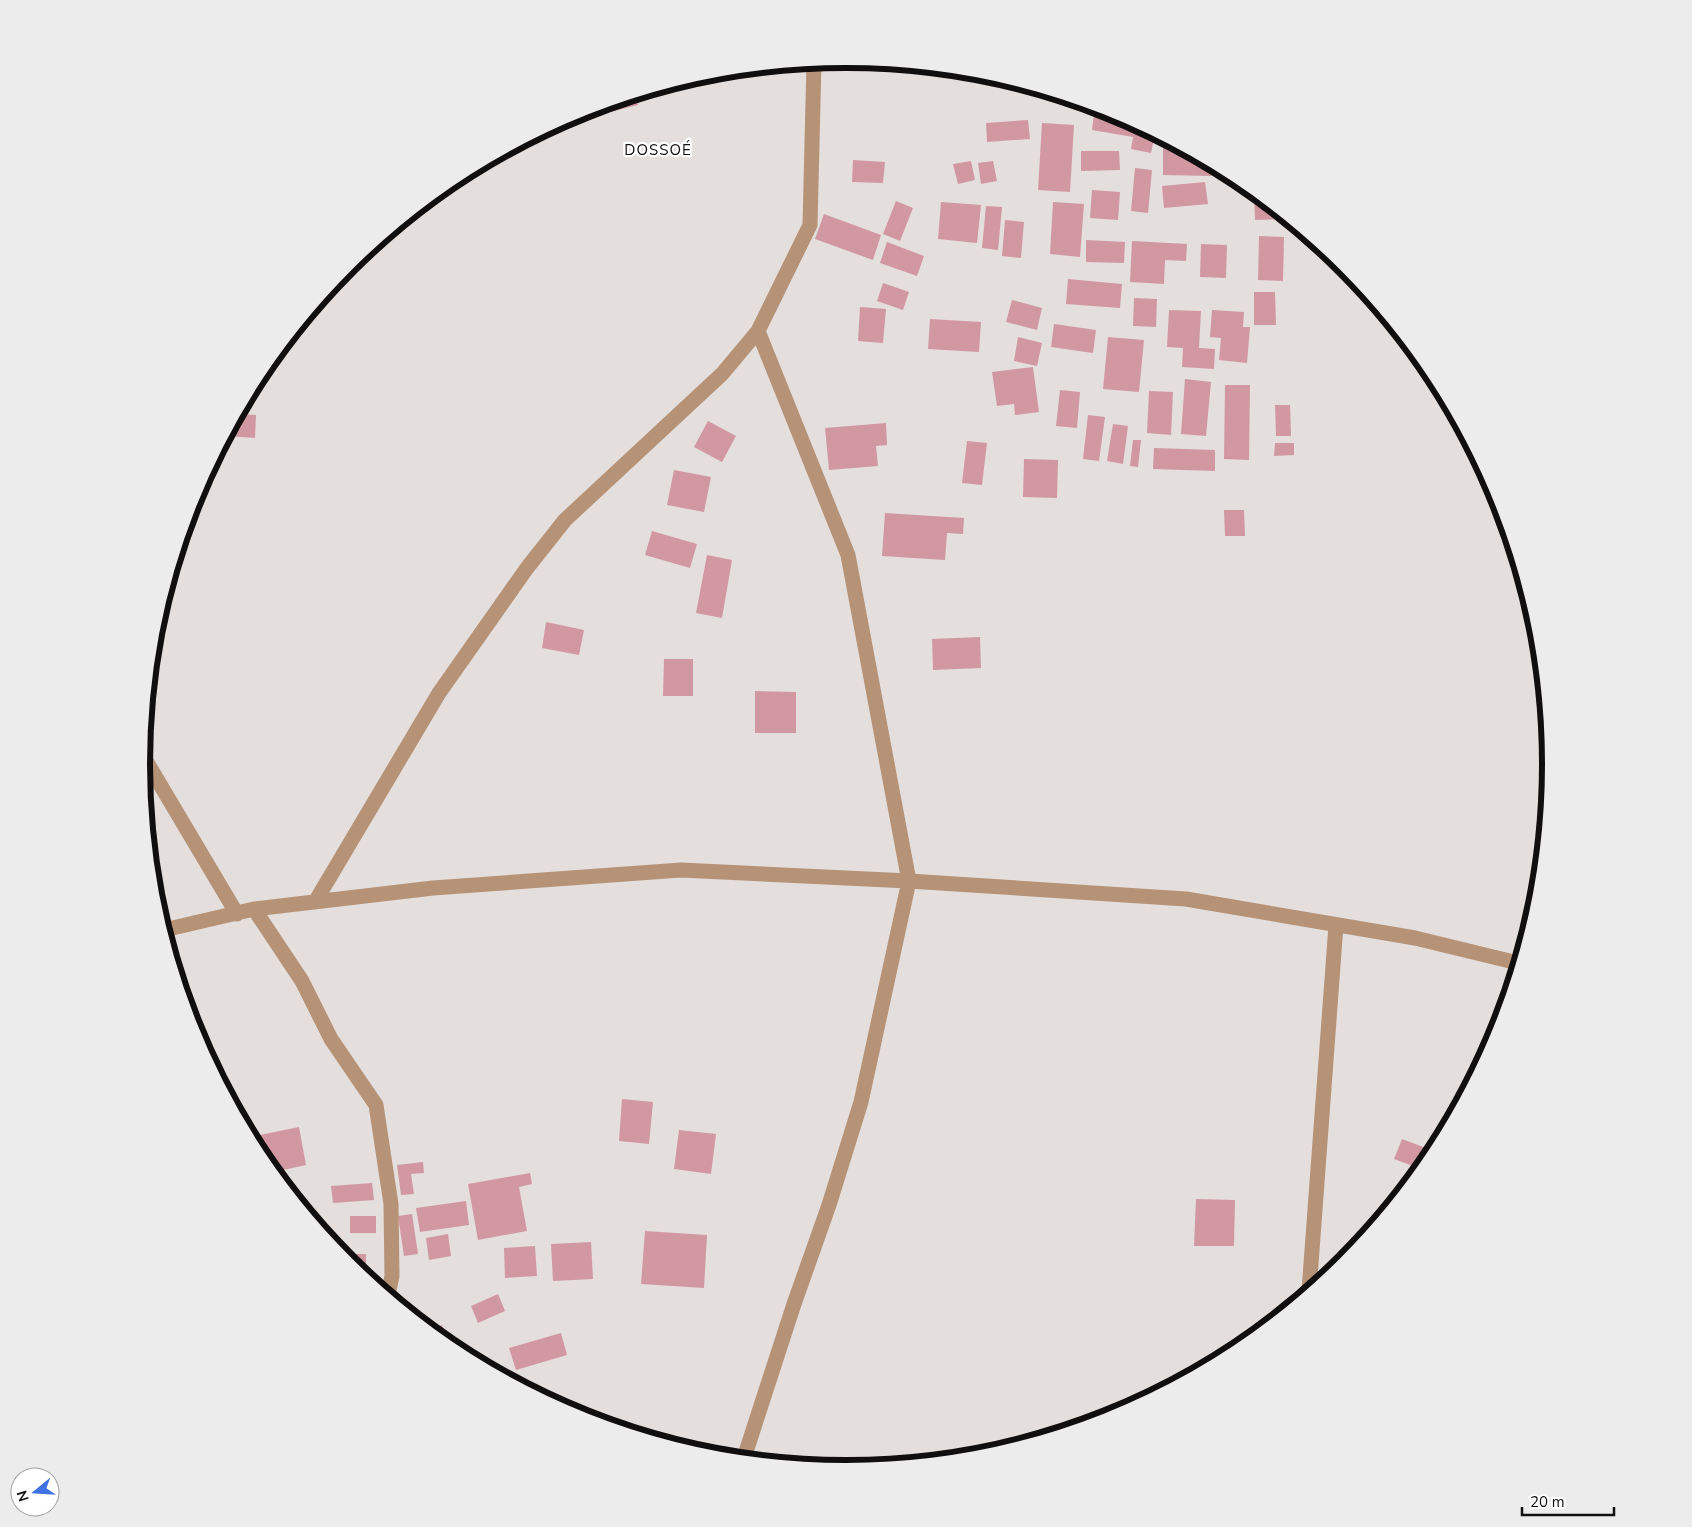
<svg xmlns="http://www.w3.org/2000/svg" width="1692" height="1527" font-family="'Nunito Sans',sans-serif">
	<rect width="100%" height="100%" fill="#e4dedc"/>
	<path fill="#d198a2" d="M636 94 638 105 610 112 608 103Z
		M1095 107 1116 113 1155 133 1151 153 1131 149 1133 137 1092 130Z
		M1028 120 1030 139 987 142 986 123Z
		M1042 123 1074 125 1070 192 1038 190Z
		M1163 138 1213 164 1212 176 1163 175Z
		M1081 151H1119L1120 170 1081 171Z
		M853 160 885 162 883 183 852 182Z
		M971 161 975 180 958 184 953 164Z
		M993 161 997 181 981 184 978 163Z
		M1219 167 1231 174H1218Z
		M1135 168 1152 170 1148 213 1131 211Z
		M1205 182 1208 204 1164 208 1162 186Z
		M1092 190 1120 192 1118 220 1090 218Z
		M1254 193H1256L1288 219 1255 220Z
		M896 201 913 208 900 241 883 234Z
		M941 202 981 205 977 243 938 239Z
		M1053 202 1084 204 1080 257 1050 254Z
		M986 206 1002 207 998 250 982 248Z
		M824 214 881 235 873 260 815 239Z
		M1005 220 1024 222 1021 258 1002 256Z
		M1259 236 1284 237 1283 281 1258 280Z
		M1086 240 1125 242 1124 263 1086 262Z
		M1132 241 1187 244 1186 261 1165 260 1164 284 1130 282Z
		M887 242 924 256 917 276 880 263Z
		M1201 244 1227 245 1226 278 1200 277Z
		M1068 279 1122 284 1120 308 1066 304Z
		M883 283 909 292 903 310 877 301Z
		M1254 292H1275L1276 325H1254Z
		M1134 298 1157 299 1156 327 1133 326Z
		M1012 300 1042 308 1037 330 1006 322Z
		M860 307 886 309 883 343 858 341Z
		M1169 310 1201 311 1199 348 1215 349 1214 369 1182 367 1183 348 1167 347Z
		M1212 310 1244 312 1243 327H1250L1247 363 1219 360 1221 338 1210 337Z
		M930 319 981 322 979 352 928 349Z
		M1054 324 1096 330 1093 353 1051 347Z
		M1018 337 1042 343 1037 366 1014 361Z
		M1108 337 1144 340 1139 392 1103 389Z
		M1033 367 1039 412 1015 415 1014 404 997 406 992 372Z
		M1185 379 1211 382 1206 436 1181 434Z
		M1225 385H1250L1249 460 1224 459Z
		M1060 390 1080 392 1077 428 1056 426Z
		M1149 391 1173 392 1171 435 1147 433Z
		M1275 405H1290L1291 436H1276Z
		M238 414 256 415 255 438 226 436Z
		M1088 415 1105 417 1099 461 1083 459Z
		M708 421 736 436 722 462 694 447Z
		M886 423 887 445 876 446 878 466 829 470 825 428Z
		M1113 424 1128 426 1123 464 1107 461Z
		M1133 440H1141L1138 467 1130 466Z
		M967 441 987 443 982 485 962 483Z
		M1275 443H1294V455L1274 456Z
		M1154 448 1215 450V471L1153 469Z
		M1024 459 1058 460 1057 498 1023 497Z
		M674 470 711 477 704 512 667 505Z
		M1224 510H1244L1245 536H1225Z
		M885 513 964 518 963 534 947 533 945 560 882 556Z
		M652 531 697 544 690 568 645 555Z
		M707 555 732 560 722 618 696 613Z
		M546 622 584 630 579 655 542 648Z
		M980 637 981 668 933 670 932 639Z
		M664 659H693V696H663Z
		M755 691 796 692V733H755Z
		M225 1074 232 1101H231L218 1076Z
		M622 1099 653 1102 649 1144 619 1141Z
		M299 1127 306 1165 274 1172 260 1155 250 1137Z
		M679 1130 716 1134 711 1174 674 1169Z
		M1402 1139 1434 1151 1421 1169 1394 1159Z
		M423 1162 424 1173 411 1174 414 1194 401 1195 397 1165Z
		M530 1173 532 1184 519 1187 527 1231 478 1240 468 1184Z
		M372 1183 374 1200 333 1203 331 1186Z
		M1196 1199 1235 1200 1234 1246H1194Z
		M466 1201 469 1225 420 1232 416 1208Z
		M412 1214 418 1254 404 1256 398 1216Z
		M350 1216H376V1233H350Z
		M645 1231 707 1235 704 1288 641 1284Z
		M448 1234 451 1256 429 1260 426 1238Z
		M591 1242 593 1279 553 1281 551 1244Z
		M535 1246 537 1276 505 1278 504 1248Z
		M341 1254H366V1269H357Z
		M498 1294 505 1311 478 1323 471 1306Z
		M442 1325 452 1347 431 1330Z
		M561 1333 567 1355 516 1370 509 1348Z"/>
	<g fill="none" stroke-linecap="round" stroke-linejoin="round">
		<path stroke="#b69277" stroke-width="15" d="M142 754 237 914
			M315 902 439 693 527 568 565 520 722 374 758 331 810 225 814 62
			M254 909 302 981 331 1039 376 1105 391 1204 392 1276 388 1295
			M164 930 254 909 433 888 681 870 909 881 1186 899 1415 938 1518 963
			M1309 1291 1336 925
			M744 1458 794 1304 829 1205 861 1102 909 881 848 555 758 331"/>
	</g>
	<g text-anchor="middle" stroke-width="4.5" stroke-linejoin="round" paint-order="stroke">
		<g font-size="15" letter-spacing="1" fill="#100e0e" stroke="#fff">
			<text x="658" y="155">DOSSOÉ</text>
		</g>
	</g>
	<path d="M0 0H1692V1527H0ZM150 764a696 696 0 1 1 1392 0a696 696 0 1 1-1392 0Z" fill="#ececec" fill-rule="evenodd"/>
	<path fill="none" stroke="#100e0e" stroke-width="6" d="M150 764a696 696 0 1 1 1392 0a696 696 0 1 1-1392 0Z"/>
	<g transform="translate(35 1492) rotate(252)"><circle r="24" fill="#ffffff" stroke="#9f9f9f"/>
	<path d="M0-4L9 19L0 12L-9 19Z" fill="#3f72e2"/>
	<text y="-8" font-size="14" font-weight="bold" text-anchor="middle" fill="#100e0e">N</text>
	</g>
	<path d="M1522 1507v8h92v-8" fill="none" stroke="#100e0e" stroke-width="2.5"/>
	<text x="1530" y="1507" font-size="15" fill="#100e0e" stroke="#ffffff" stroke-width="4" paint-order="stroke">20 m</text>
</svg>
